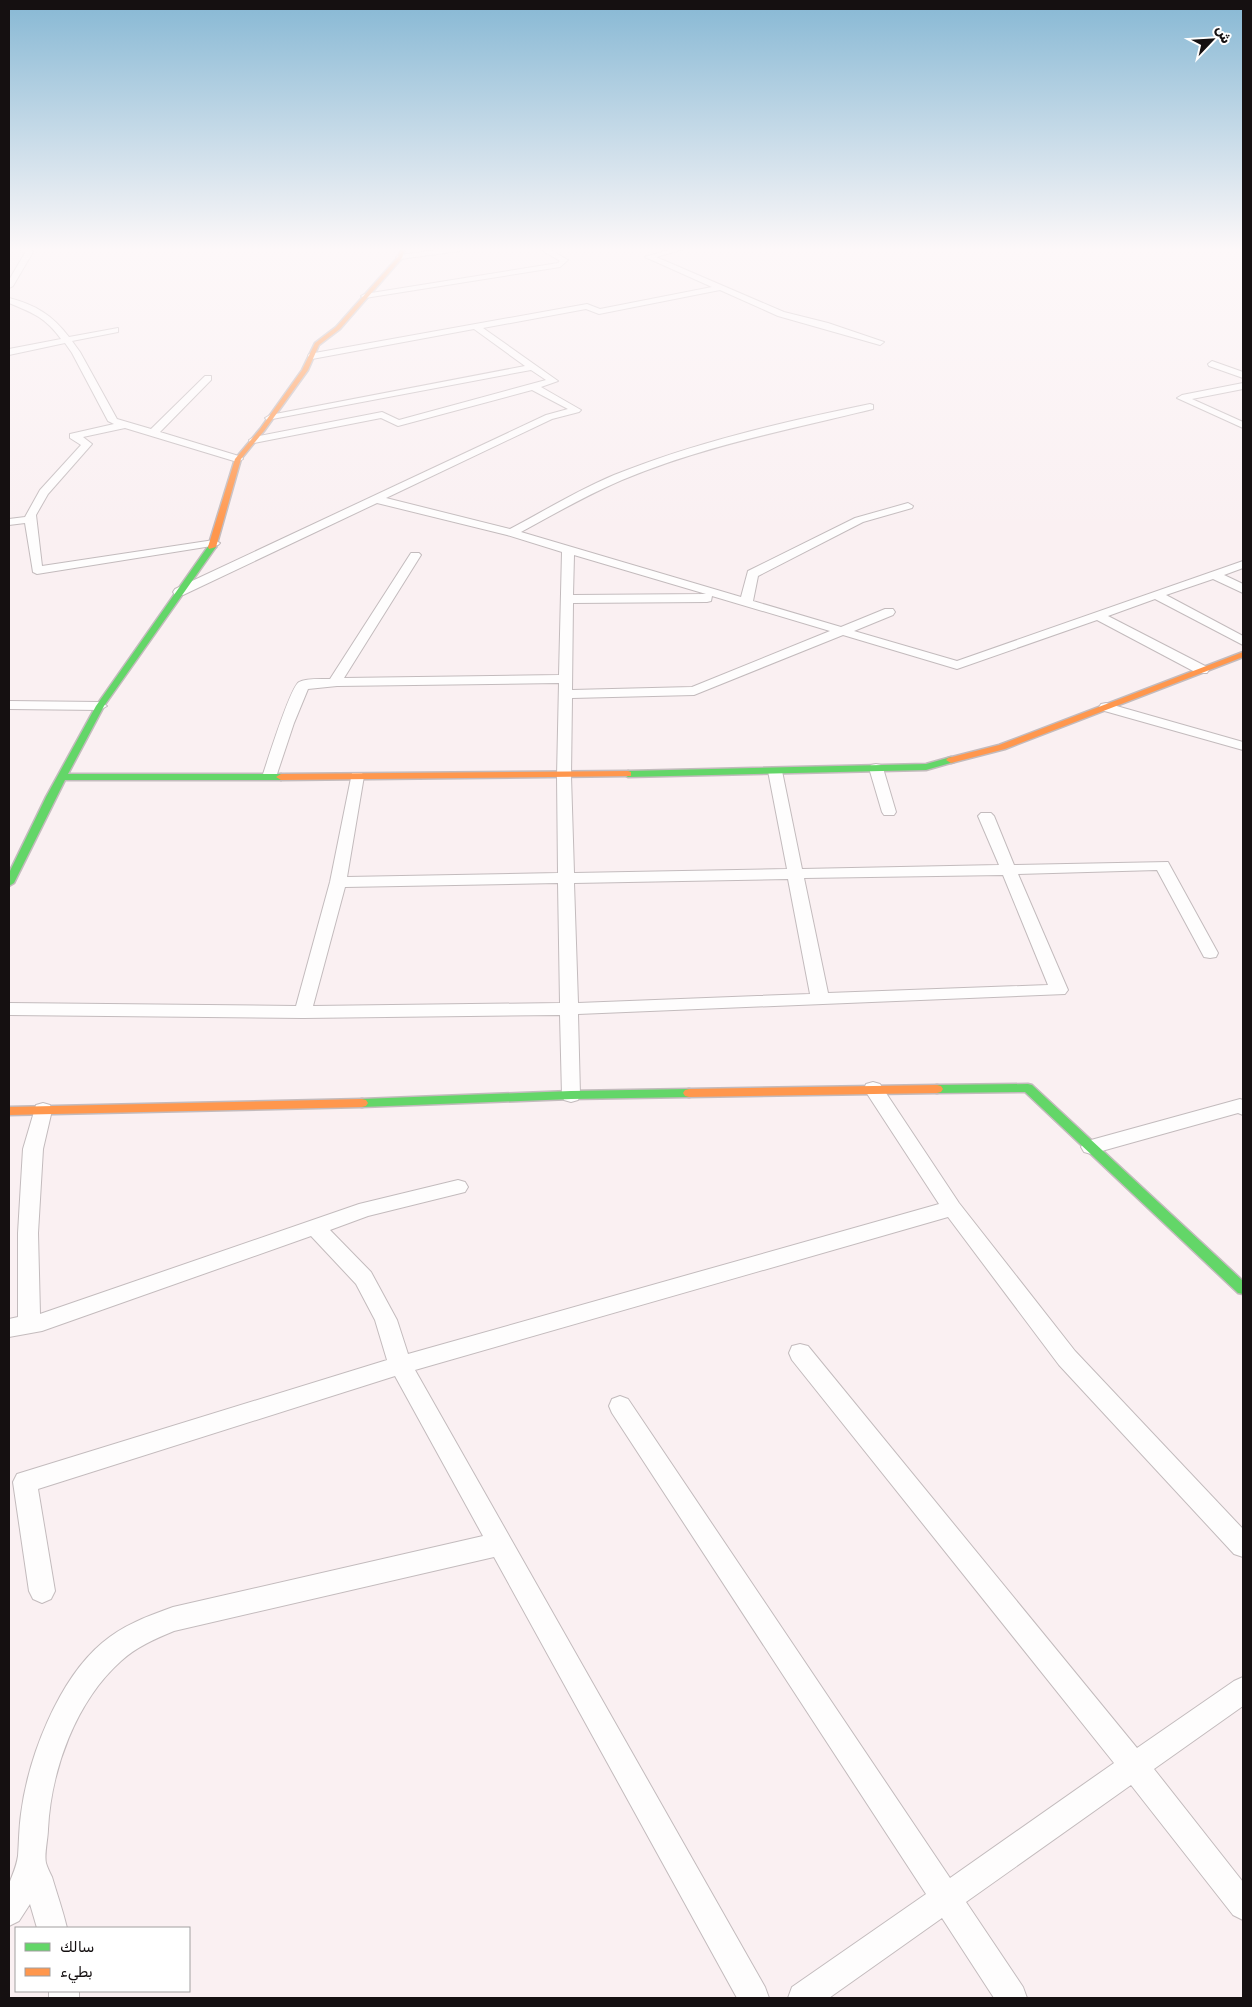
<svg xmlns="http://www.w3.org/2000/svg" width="1252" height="2007" font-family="Rubik,'Noto Naskh Arabic',sans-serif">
	<rect width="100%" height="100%" fill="#faf0f2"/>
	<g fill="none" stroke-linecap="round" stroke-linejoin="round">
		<g stroke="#c3bbbd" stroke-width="2">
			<path id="street" d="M19 249H29L33 252 13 286 9 288V280L25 253Z
				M444 249H464L460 251 400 259 396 257 400 255Z
				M540 249H549L568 260 560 267 365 298 361 296 365 294 558 263 560 261Z
				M672 249H684L656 257 784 312 828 323 884 342 880 345 778 316 720 290 599 314 586 309 483 328 558 381 541 387 581 410 579 412 552 419 386 498 510 529C544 511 578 490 614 475 696 442 783 422 870 404L873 405V409C788 430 703 446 622 480 587 495 554 514 521 532L741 597 748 571 855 518 908 503 913 506 912 508 863 522 758 576 753 601 841 627 885 609H893L895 612 893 615 854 631 957 661 1243 561V568L1224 575 1243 584V593L1213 579 1166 595 1243 636V645L1155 599 1108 616 1207 667 1209 670 1207 673H1197L1097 620 957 669 843 635 694 695 572 698 571 776 574 873 787 869 768 771 770 768H780L782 771 802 869 999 865 978 816 981 813H991L994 816 1014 865 1168 862 1218 953 1216 957 1210 958 1204 957 1157 870 1018 874 1068 990 1065 994 578 1014 580 1095 578 1100 571 1102 564 1100 562 1095 560 1015 303 1018 9 1015V1003L296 1006 330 882 352 773H362L364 776 347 877 558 873 557 776 559 683 337 686 308 689 294 723 276 777 274 780H264L262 777C267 763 290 687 299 682 306 678 322 679 330 679L411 553H419L421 555 344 678 559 675 562 552 507 535 377 503 183 595H175L173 592 175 589 546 415 568 409 532 390 398 426 381 418 254 443 250 442 249 440 254 437 382 412 399 420 546 380 531 370 267 420 265 418 270 415 525 366 474 329 312 359 308 356 309 354 587 304 600 309 712 287 645 257ZM574 555 706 594 573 595ZM712 596 830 631 692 687 572 690 573 603 707 602 711 601ZM1003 875 1048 985 828 993 804 878ZM788 879 810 994 578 1003 574 883ZM558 883 560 1003 313 1006 345 887Z
				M9 298C36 305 52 315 69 337L118 328V332L72 341 80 352 117 419 151 429 205 376H211V380L160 432 242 457 243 459 238 462 234 461 125 428 83 437 92 444 48 494 36 515 42 566 214 540 220 543 218 545 37 574 33 572 25 523 9 525V519L25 517 40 490 81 445 70 438V434L114 424 108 421 72 353 65 343 9 355V349L61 339C45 317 33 313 9 303Z
				M1212 361 1243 372V378L1209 366 1208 364Z
				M1243 383V389L1192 399 1243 422V428L1177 398 1182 395Z
				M9 701 100 702 107 706 100 710 9 709Z
				M1106 703 1243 742V750L1101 710 1099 707 1101 704Z
				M876 764 881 765 883 768 896 812 894 815H884L882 812 869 768 871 765Z
				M873 1082 880 1084 959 1203 1075 1351 1243 1529V1557L1234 1554 1059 1365 948 1217 415 1370 765 1987 769 1998H737L494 1557 174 1631C155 1639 136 1647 121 1661 76 1701 51 1770 48 1829 48 1838 44 1855 46 1863 47 1867 50 1873 52 1877 57 1894 63 1911 67 1928H37L30 1904 19 1921 9 1926C9 1915 6 1893 9 1884 13 1873 16 1868 18 1856 19 1842 19 1828 21 1814 28 1758 58 1680 102 1643 123 1625 148 1616 173 1607L483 1536 395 1376 38 1489 55 1591 51 1599 42 1603 33 1599 29 1591 13 1482 17 1474 387 1360 375 1320 356 1284 311 1236 42 1331 9 1337V1319L18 1317V1233L23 1149 36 1105 43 1103 50 1105 52 1110 43 1149 38 1233 40 1314 359 1204 458 1180 465 1182 468 1187 465 1192 368 1216 330 1230 371 1272 397 1320 408 1354 939 1204 864 1089 866 1084Z
				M1240 1099 1243 1100V1115L1238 1113 1091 1154 1084 1152 1081 1147 1084 1142 1091 1140Z
				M800 1344 808 1346 1137 1748 1234 1681 1243 1677V1706L1154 1769 1243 1882V1920L1233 1915 1131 1785 966 1902 1023 1987 1027 1998H994L942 1918 829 1998H788L792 1987 926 1894 612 1413 609 1406 612 1399 620 1396 628 1399 950 1878 1114 1763 792 1360 789 1353 792 1346Z
				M49 1991H79V1998H49Z"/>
		</g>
		<g stroke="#c3bbbd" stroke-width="3">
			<path id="fast" d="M209 545 216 547 104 706 68 774H281L286 777 281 780H65L14 883 9 886V873L46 797 96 706Z
				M951 757 954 758V762L926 770 628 777 623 774 628 771 926 764Z
				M1028 1084 1032 1085 1243 1281V1294L1238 1293 1025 1092 937 1093 933 1092 931 1089 933 1086 937 1085Z
				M689 1089 693 1090 695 1093 693 1096 689 1097 571 1099 362 1107 358 1106 356 1103 358 1100 362 1099 571 1091Z"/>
		</g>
		<g stroke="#c3bbbd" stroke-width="3">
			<path id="slow" d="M401 249H405L402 258 340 329 319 345 308 370 264 431 241 459 216 547 209 549 208 547 235 459 260 429 302 370 315 343 336 327 398 257Z
				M1243 652V657L1005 749 951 763 946 760 948 758 999 745Z
				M628 771 631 772V776L281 780 276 777 281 774Z
				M937 1085 941 1086 943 1089 941 1092 937 1093 689 1097 685 1096 683 1093 685 1090 689 1089Z
				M362 1099 366 1100 368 1103 366 1106 362 1107 9 1115V1107Z"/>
		</g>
		<use href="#street" fill="#fefdfd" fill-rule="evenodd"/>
		<use href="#fast" fill="#63d668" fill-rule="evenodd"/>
		<use href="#slow" fill="#ff974d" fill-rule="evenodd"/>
	</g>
	<linearGradient id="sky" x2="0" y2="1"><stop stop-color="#87b8d4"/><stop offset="0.47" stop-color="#fdf8f9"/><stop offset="1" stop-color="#fdf8f9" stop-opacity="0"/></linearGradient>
	<rect width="1252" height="530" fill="url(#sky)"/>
	<rect width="1252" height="2007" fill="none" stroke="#151011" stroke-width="20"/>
	<rect x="15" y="1927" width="175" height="65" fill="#ffffff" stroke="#a19fa0"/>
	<rect x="25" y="1943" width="25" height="8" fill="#63d668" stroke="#a19fa0"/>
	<text x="60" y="1952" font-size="15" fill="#151011">سالك</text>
	<rect x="25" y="1968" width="25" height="8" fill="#ff974d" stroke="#a19fa0"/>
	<text x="60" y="1977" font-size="15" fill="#151011">بطيء</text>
	<g transform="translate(1212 40) rotate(65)" stroke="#ffffff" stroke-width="4" paint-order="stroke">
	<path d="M0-4L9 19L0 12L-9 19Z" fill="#151011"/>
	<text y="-8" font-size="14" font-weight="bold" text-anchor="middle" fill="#151011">ش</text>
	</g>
</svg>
